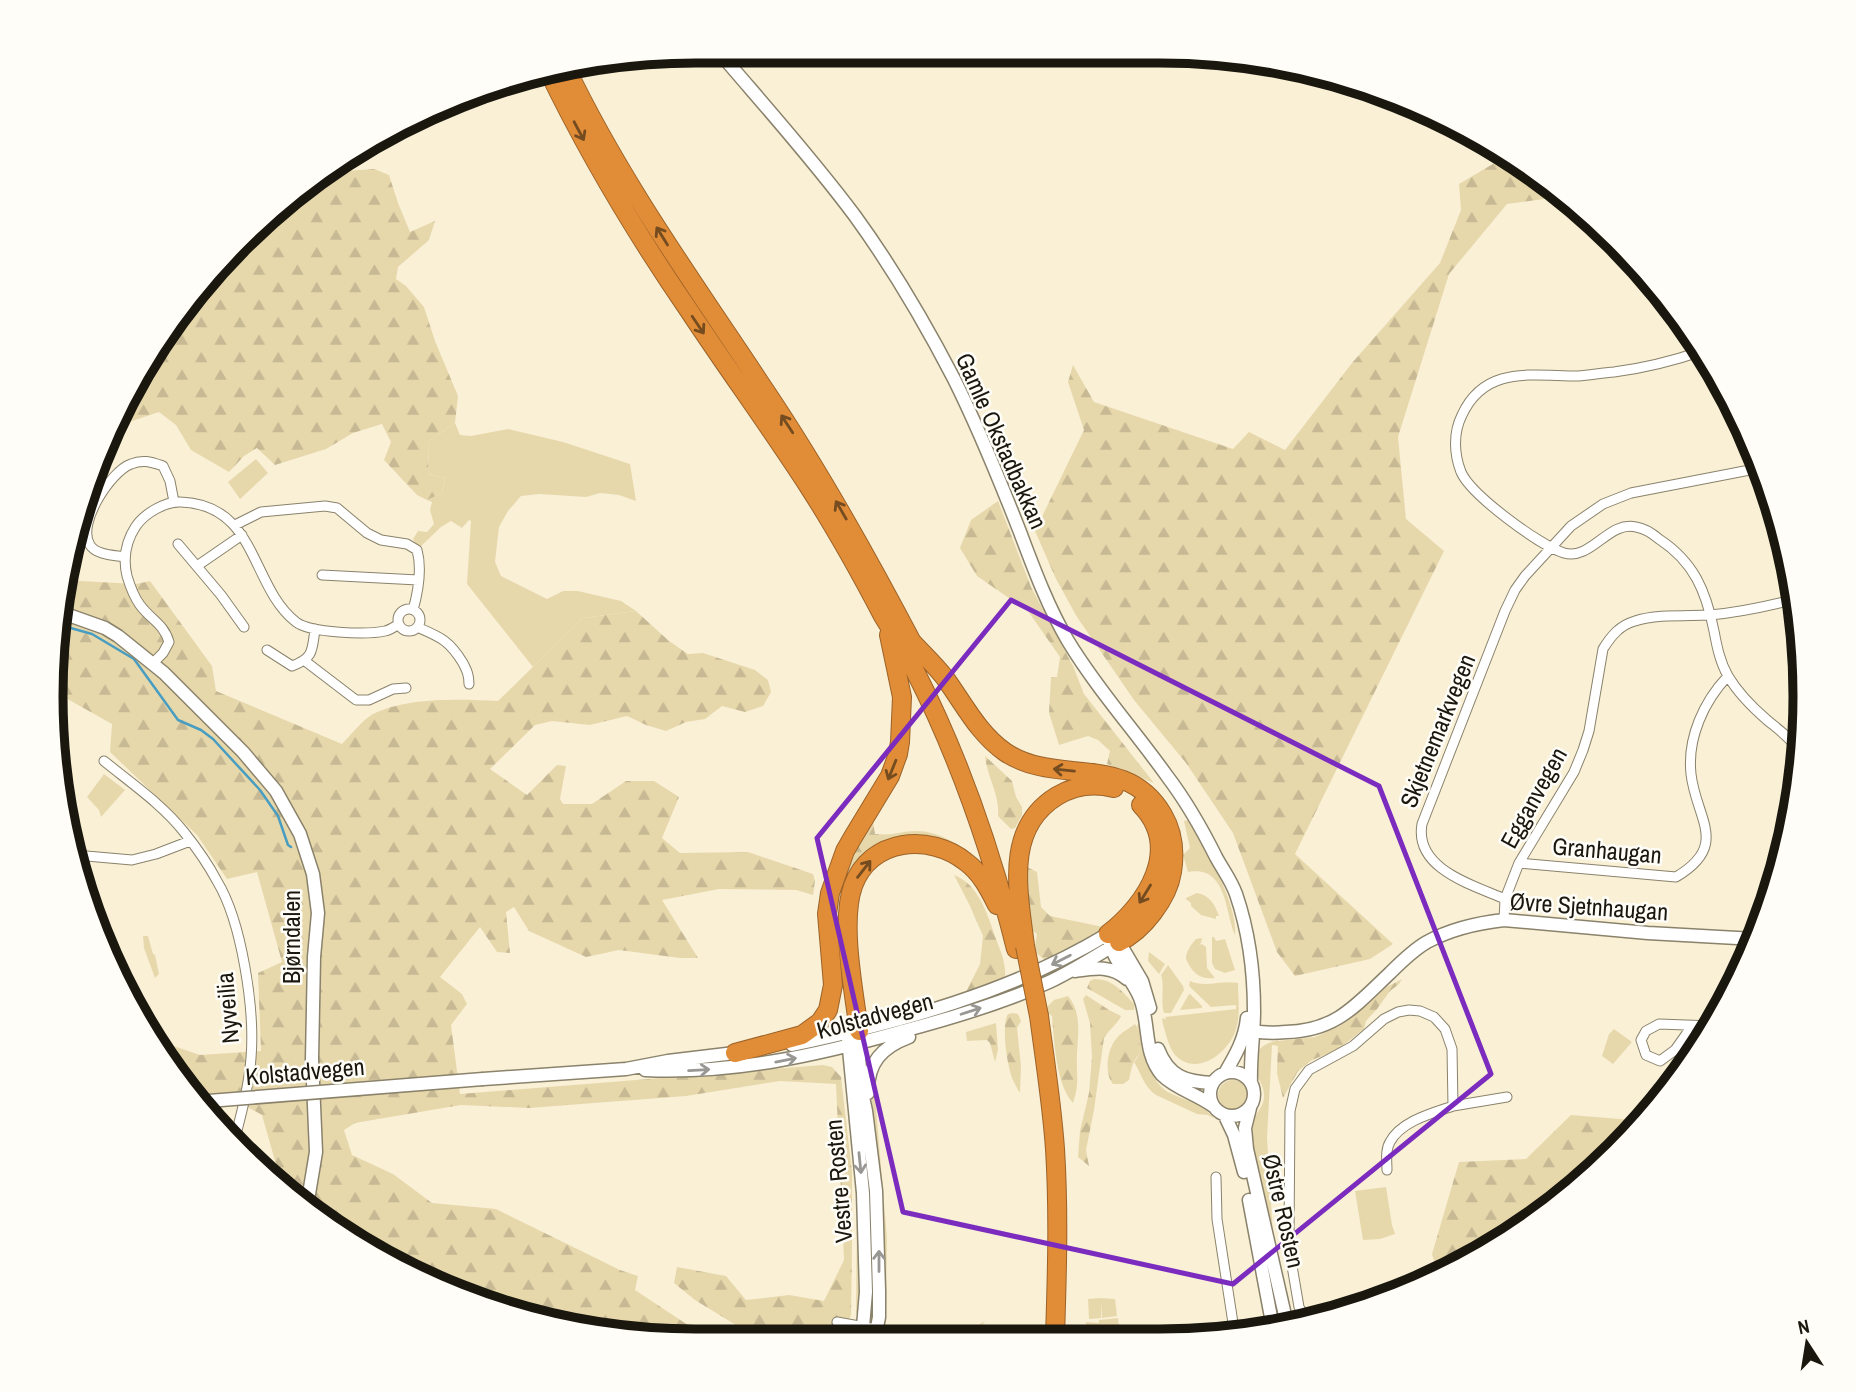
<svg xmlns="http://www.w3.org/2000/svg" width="1856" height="1392" font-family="'Archivo Narrow',sans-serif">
	<defs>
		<pattern id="forest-firs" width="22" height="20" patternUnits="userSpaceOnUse" patternTransform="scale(1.75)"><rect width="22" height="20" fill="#e7d8ac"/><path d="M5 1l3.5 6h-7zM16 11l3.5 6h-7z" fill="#c6b993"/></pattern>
	</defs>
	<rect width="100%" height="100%" fill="#f9f0d6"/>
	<path fill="#e7d8ac" d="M455 423 460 435 471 436 508 429 563 442 630 464 636 501 619 495 600 493 586 497 539 494 521 496 508 511 499 527 495 562 501 576 547 599 563 591H578L621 601 636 611 583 618 533 667 467 584 471 521 469 520 462 528 451 521 441 527 420 547H417L413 539 418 531 427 532 434 524 430 510 432 502 427 500 442 493 445 478 428 474 429 441Z
		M256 459 268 473 240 499 228 482Z
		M104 774 125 790 101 817 99 810 87 797Z
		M874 818 849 863 882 839 878 834C891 836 903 831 916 831 934 830 959 843 971 855 975 859 977 864 980 869L901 840 843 895 841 893C845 864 860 842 874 818Z
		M1189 820C1205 849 1238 903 1235 935 1225 912 1227 865 1188 872L1183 855 1190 848 1184 821Z
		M1197 893C1209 895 1215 904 1219 916H1216V919L1201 915 1191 906V903L1186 899V898Z
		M143 936H148L153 954 155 955 159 974 155 978 144 948Z
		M1212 937H1214L1216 941 1225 939 1235 970 1225 973 1215 969 1212 963Z
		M1202 938 1201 943 1199 945 1202 944 1206 947 1207 968 1215 978C1199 980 1192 972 1186 959 1186 951 1191 945 1196 939Z
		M1149 952 1165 964 1159 974 1148 961Z
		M1168 965 1183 986 1184 990 1171 1013H1164C1160 1001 1165 987 1161 975Z
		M1190 981C1205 988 1222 980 1238 983 1238 999 1241 1016 1235 1032 1227 1054 1196 1077 1175 1055 1169 1048 1164 1029 1162 1019L1163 1018 1166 1020 1165 1017 1236 1009V1005L1211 1007 1189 986Z
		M1189 994H1190L1202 1006V1008L1180 1010Z
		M1141 1020C1145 1045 1146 1083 1172 1094 1194 1104 1197 1100 1215 1119L1208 1115 1197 1114 1156 1095C1144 1087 1141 1073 1134 1062L1140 1054 1137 1026Z
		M1614 1029 1632 1042 1613 1064 1602 1056 1609 1034Z
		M1278 1040V1046L1272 1045 1267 1138 1273 1235C1264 1212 1250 1148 1253 1124 1254 1113 1265 1107 1264 1095 1264 1087 1260 1082 1257 1075 1256 1072 1256 1069 1256 1065 1256 1048 1263 1044 1278 1040Z
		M1218 1095a15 15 0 1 1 30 0a15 15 0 1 1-30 0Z
		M874 1085 887 1238 886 1323 884 1321 883 1218 871 1095Z
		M1386 1187 1392 1225 1395 1234 1380 1239 1363 1240 1355 1191Z
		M857 1209 863 1228 859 1309 856 1314Z
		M1100 1298 1115 1299 1117 1316 1102 1318 1101 1301V1318L1089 1319 1088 1299Z
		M1118 1318 1120 1337H1101L1100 1333V1337H1085L1086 1322 1099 1323V1320Z
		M985 1321 978 1332 970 1338H890V1336C923 1336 957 1341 985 1321Z"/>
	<path fill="url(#forest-firs)" fill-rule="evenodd" d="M1508 155 1519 160 1558 197 1507 204 1449 274 1398 437 1406 519 1444 551 1295 854 1393 944 1370 959 1295 976 1277 952 1233 833 1186 763 1134 700 1077 617 1056 579 1035 531 1084 430 1068 382 1073 365 1094 402 1233 449 1249 432 1285 450 1352 363 1440 263 1461 210 1459 184Z
		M374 169 389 175 398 203 410 232 435 221 429 240 398 267 396 279 406 286 424 307 435 341 458 396 455 423 429 441 428 474 445 478 442 493 427 500 417 495 384 460 391 442 382 424 353 433 326 449 275 465 257 448 244 456 229 472 191 450 176 425 159 412 129 422 110 433 117 410 211 270 331 172Z
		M998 501 1031 587 1073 666 1084 694 1154 783 1107 764 1110 751 1098 740 1088 736 1059 745 1049 713 1051 677H1057L1060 657 1028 611 977 576 960 548 971 520Z
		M62 580 136 584 150 581 212 666 216 691 342 744C350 736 363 719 373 714 406 697 462 699 498 701L583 618 636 611 669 641 688 654 703 653 755 670 768 680 771 692 763 706 745 712 722 706 705 719 686 722 666 731 646 725 627 716 590 725 552 721 535 725 490 769 527 795 557 765 566 766 560 799 563 804H592L626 781H654L679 797 662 838 680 853 748 852 813 874 815 881 813 895 796 890 719 889 662 900 698 958H680L619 950 586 957 529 931 514 907 506 912 510 953 497 952 480 927 440 977 462 994 467 1004 451 1025 460 1094 823 1065 832 1067 841 1077 852 1172V1247L851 1315 841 1338 752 1332 728 1339 653 1340 489 1307 374 1255 280 1188 281 1182 262 1115 231 1098 191 1096 184 1088 159 1041 200 1055 261 1051 258 973 282 962 257 872 227 879 197 835 110 752 112 724 55 692ZM780 1081 836 1084 844 1260 824 1301 789 1295 746 1300 726 1276 677 1267 674 1283 695 1300 744 1330 709 1339 635 1290 638 1276 620 1270 496 1209 432 1203 393 1174 352 1155 344 1130 355 1123 461 1105 529 1108 686 1096Z
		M985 756 1012 781 1016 797 1022 807V815L1015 828 1011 829 998 816C1000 795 987 777 985 756Z
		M873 822 875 834H878L883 839 849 876 847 871 863 837Z
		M1025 866 1037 872 1041 907 1050 916 1108 928 1046 961 1034 951 1037 934 1028 927Z
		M954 875C979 884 988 916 996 939 1001 952 1006 963 1005 977L966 992 980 964 983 936 970 906Z
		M1094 979C1113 979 1122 991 1134 1004V1010H1125L1087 988 1090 981Z
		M1402 979 1399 984 1390 991 1377 1009 1366 1021 1364 1029 1337 1050 1312 1060 1298 1071 1283 1098 1277 1073 1278 1041 1315 1037 1340 1026 1356 1014 1383 989Z
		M1086 995 1109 1010 1121 1016C1120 1021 1108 1031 1104 1038L1094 1110 1086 1150 1089 1166 1078 1157 1080 1131 1089 1093 1092 1057 1090 1023 1083 999Z
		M1068 996C1082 1012 1078 1035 1077 1054 1076 1074 1080 1083 1073 1103 1056 1085 1054 1040 1052 1016L1048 1013 1046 1008 1054 1000Z
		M1013 1013 1018 1014 1021 1021 1017 1028 1021 1066 1020 1093C1017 1088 1014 1083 1012 1078 1007 1064 1001 1026 1008 1014Z
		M996 1023 998 1050 995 1062 990 1043 987 1040 967 1041 966 1032Z
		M1135 1024C1141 1032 1139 1044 1140 1054 1132 1060 1131 1071 1129 1080L1123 1084H1113C1104 1073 1107 1050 1116 1039 1121 1032 1129 1029 1135 1024Z
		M1571 1115 1645 1121 1552 1208 1438 1274 1432 1254 1459 1162 1526 1159Z
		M991 1326 1001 1330 997 1337 970 1338 978 1332Z"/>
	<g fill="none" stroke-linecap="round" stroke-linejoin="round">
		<path stroke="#489dc1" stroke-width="2.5" d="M60 625 92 634 134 659 178 720 201 730 213 739 260 790 278 816 288 845 291 847"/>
		<g stroke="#8a826b" stroke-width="11">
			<path id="street" d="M1702 351C1673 361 1645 368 1614 372 1602 373 1590 375 1578 376 1532 376 1485 365 1462 415 1453 433 1454 454 1461 472 1471 495 1539 545 1564 553 1591 561 1609 520 1636 527 1643 528 1653 534 1659 539 1694 562 1706 591 1714 631 1717 647 1720 662 1728 676 1738 693 1752 707 1767 720 1779 730 1792 739 1801 753
				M235 525 261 512 325 506 337 508 367 533 381 540 407 544 417 550C422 568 418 592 413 610
				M178 544 221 595 244 627
				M125 557C114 555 96 555 90 545 76 524 111 471 131 464 143 459 151 462 163 466L170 481 174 502
				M197 566 242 535
				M322 575 418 580
				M398 620a11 11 0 1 1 22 0a11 11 0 1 1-22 0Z
				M417 627C440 637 449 640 463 663 467 671 469 675 469 684
				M267 650 292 666C314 658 312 650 315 629
				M305 661 356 700H369L393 689 406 688
				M153 663 163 653 169 642C164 624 151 620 140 605 134 597 130 586 127 576 123 559 126 541 136 526 145 513 166 501 181 502 258 505 250 586 296 622 310 633 367 635 385 631 390 630 394 627 399 624
				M104 761C131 783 163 805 184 832 196 847 208 864 217 881 242 922 255 1010 251 1058 249 1086 241 1115 234 1142
				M75 855 132 860 156 854 190 841
				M1519 863 1676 877C1730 845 1696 819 1691 774 1687 738 1704 701 1728 676
				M1505 899C1473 885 1414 869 1422 824L1505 611 1515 590 1525 576 1571 526 1603 504 1631 493 1760 468
				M1504 920 1505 899 1519 863 1574 772 1583 750 1589 731 1603 649C1611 636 1620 625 1635 621 1656 614 1687 616 1710 615 1740 612 1765 607 1795 599
				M1692 1026 1675 1050 1660 1061 1646 1055 1641 1040 1646 1031 1659 1024 1713 1026
				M1387 1170C1387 1161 1385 1150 1390 1142 1401 1121 1433 1113 1453 1106
				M1216 1177 1217 1219 1235 1336
				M1306 1319 1299 1307 1291 1260 1289 1235 1290 1111 1295 1089 1309 1070 1353 1046 1384 1019 1398 1012 1409 1010 1420 1011 1434 1017 1445 1029 1452 1049 1453 1106 1507 1097
				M837 1322 876 1329"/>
		</g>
		<g stroke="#8a826b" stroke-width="15">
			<path id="secondary" d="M718 51C764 105 812 158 855 216 892 267 925 323 954 379 979 429 1000 481 1020 532 1034 569 1048 607 1068 641 1097 689 1135 731 1167 776 1186 801 1202 829 1216 857 1223 870 1231 880 1236 894 1249 932 1254 971 1254 1011 1254 1035 1250 1059 1251 1083
				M60 612 105 628 118 636 164 673 243 752 276 791 300 834 313 874 318 913 314 957 312 1059 316 1152 309 1194 305 1206
				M1114 938 1119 942 1142 981 1150 1008
				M1109 941C1114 962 1132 978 1140 998 1150 1023 1143 1053 1162 1075 1176 1089 1197 1094 1213 1106
				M1075 971C1095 968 1111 965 1127 979
				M1253 1031C1264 1033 1275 1033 1286 1032 1336 1031 1356 1005 1390 973 1401 962 1413 950 1427 942 1451 929 1477 923 1504 920L1648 933 1755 939
				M859 1038V1058L863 1097 866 1111 876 1191 879 1291V1317L875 1338
				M848 1039 863 1193 866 1292 862 1338
				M792 1045C901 1022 1012 992 1108 934
				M1158 1049C1169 1077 1186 1082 1213 1083
				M645 1070C734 1074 818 1055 903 1031 952 1018 1003 1003 1049 982 1074 970 1096 956 1119 942
				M1210 1094a22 22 0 1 1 44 0a22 22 0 1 1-44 0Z
				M1225 1073C1235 1056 1245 1039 1247 1018
				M483 1079 626 1069 668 1061 743 1052
				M868 1093C867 1063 882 1047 909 1037
				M1250 1108 1245 1128 1247 1149 1287 1324
				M1225 1116 1234 1135 1244 1172
				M1249 1200 1273 1328"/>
		</g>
		<g stroke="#9b6329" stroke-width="20">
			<path id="highway" d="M566 68C621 183 696 286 766 392 821 474 869 560 915 648
				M548 70C589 155 637 235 690 312 729 371 771 428 809 487 836 529 860 572 883 616 894 634 906 652 915 671 960 759 992 853 1016 949
				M912 642C923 654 935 665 945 678 964 704 978 733 1005 752 1057 787 1126 751 1163 815 1173 832 1175 853 1172 872 1168 898 1143 931 1119 942
				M1108 934C1147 904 1183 848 1141 805
				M1025 946C1019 894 1003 829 1057 796 1075 785 1094 783 1114 788
				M1039 1016C1045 1061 1052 1105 1055 1149 1059 1212 1057 1275 1055 1337
				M859 1031C854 991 840 923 853 886 870 838 930 833 966 862 981 873 989 889 997 905
				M735 1053 802 1035 820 1022 828 1010 833 985 827 914 830 893 845 851 853 837 890 776 898 754 900 742 902 697 889 635"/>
		</g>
		<use href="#street" stroke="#fff" stroke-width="9"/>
		<use href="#secondary" stroke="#fff" stroke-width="12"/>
		<use href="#highway" stroke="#e18c37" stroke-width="18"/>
		<g stroke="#8a826b" stroke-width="15" stroke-linecap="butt">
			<path id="secondary-bridge" d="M196 1102 483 1079"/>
		</g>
		<g stroke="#9b6329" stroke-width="20" stroke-linecap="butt">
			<path id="highway-bridge" d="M1025 946 1039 1016"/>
		</g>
		<use href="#secondary-bridge" stroke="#fff" stroke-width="12"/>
		<use href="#highway-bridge" stroke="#e18c37" stroke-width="18"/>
	</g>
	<defs><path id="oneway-shaft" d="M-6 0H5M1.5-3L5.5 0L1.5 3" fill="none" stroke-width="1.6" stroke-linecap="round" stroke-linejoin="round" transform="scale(1.75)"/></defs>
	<g stroke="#744c20">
		<use href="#oneway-shaft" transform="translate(579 131) rotate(62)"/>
		<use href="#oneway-shaft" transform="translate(662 236) rotate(-122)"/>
		<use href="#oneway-shaft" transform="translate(698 325) rotate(56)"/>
		<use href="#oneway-shaft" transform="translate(787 424) rotate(-123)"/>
		<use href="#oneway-shaft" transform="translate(841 510) rotate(-120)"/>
		<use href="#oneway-shaft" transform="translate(892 770) rotate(112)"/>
		<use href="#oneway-shaft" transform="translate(1064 770) rotate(-174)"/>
		<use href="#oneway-shaft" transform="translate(864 869) rotate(-52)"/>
		<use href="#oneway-shaft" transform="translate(1145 894) rotate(122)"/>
	</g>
	<g stroke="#989793">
		<use href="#oneway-shaft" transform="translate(1061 960) rotate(153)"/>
		<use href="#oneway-shaft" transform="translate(971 1011) rotate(-18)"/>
		<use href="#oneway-shaft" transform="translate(786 1060) rotate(-11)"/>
		<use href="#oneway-shaft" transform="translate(699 1070) rotate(-3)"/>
		<use href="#oneway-shaft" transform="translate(860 1163) rotate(84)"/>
		<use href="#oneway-shaft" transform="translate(879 1261) rotate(-90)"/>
	</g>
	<path fill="none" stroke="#7b2cbf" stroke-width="5" stroke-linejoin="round" d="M1011 600 1379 786 1491 1074 1233 1284 903 1212 817 838Z"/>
	<g text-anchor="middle" stroke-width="5" stroke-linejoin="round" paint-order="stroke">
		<g font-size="24" fill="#1a170e" stroke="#fffdf8">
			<text transform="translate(1001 441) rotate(66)" y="8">Gamle Okstadbakkan</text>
			<text transform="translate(1438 731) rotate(-68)" y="8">Skjetnemarkvegen</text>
			<text transform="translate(1534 798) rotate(-61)" y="8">Egganvegen</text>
			<text transform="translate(1607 851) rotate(5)" y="8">Granhaugan</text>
			<text transform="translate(1589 907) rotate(4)" y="8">Øvre Sjetnhaugan</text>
			<text transform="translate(292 937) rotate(-90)" y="8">Bjørndalen</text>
			<text transform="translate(228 1008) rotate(-95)" y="8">Nyveilia</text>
			<text transform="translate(875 1016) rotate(-15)" y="8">Kolstadvegen</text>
			<text transform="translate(305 1072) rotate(-5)" y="8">Kolstadvegen</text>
			<text transform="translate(839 1181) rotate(-95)" y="8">Vestre Rosten</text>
			<text transform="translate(1283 1211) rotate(77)" y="8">Østre Rosten</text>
		</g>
	</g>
	<path d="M0 0H1856V1392H0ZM696 63H1160A633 633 0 0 1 1793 696V696A633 633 0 0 1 1160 1329H696A633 633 0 0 1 63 696V696A633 633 0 0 1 696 63Z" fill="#fffdf8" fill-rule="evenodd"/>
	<path fill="none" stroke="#1a170e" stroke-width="9" d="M696 63H1160A633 633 0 0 1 1793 696V696A633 633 0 0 1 1160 1329H696A633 633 0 0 1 63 696V696A633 633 0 0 1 696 63Z"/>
	<g transform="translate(1807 1343) rotate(348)" stroke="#fffdf8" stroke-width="5" paint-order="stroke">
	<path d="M0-5L12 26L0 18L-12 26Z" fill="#1a170e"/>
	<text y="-10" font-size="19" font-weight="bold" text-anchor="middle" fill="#1a170e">N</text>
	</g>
</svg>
